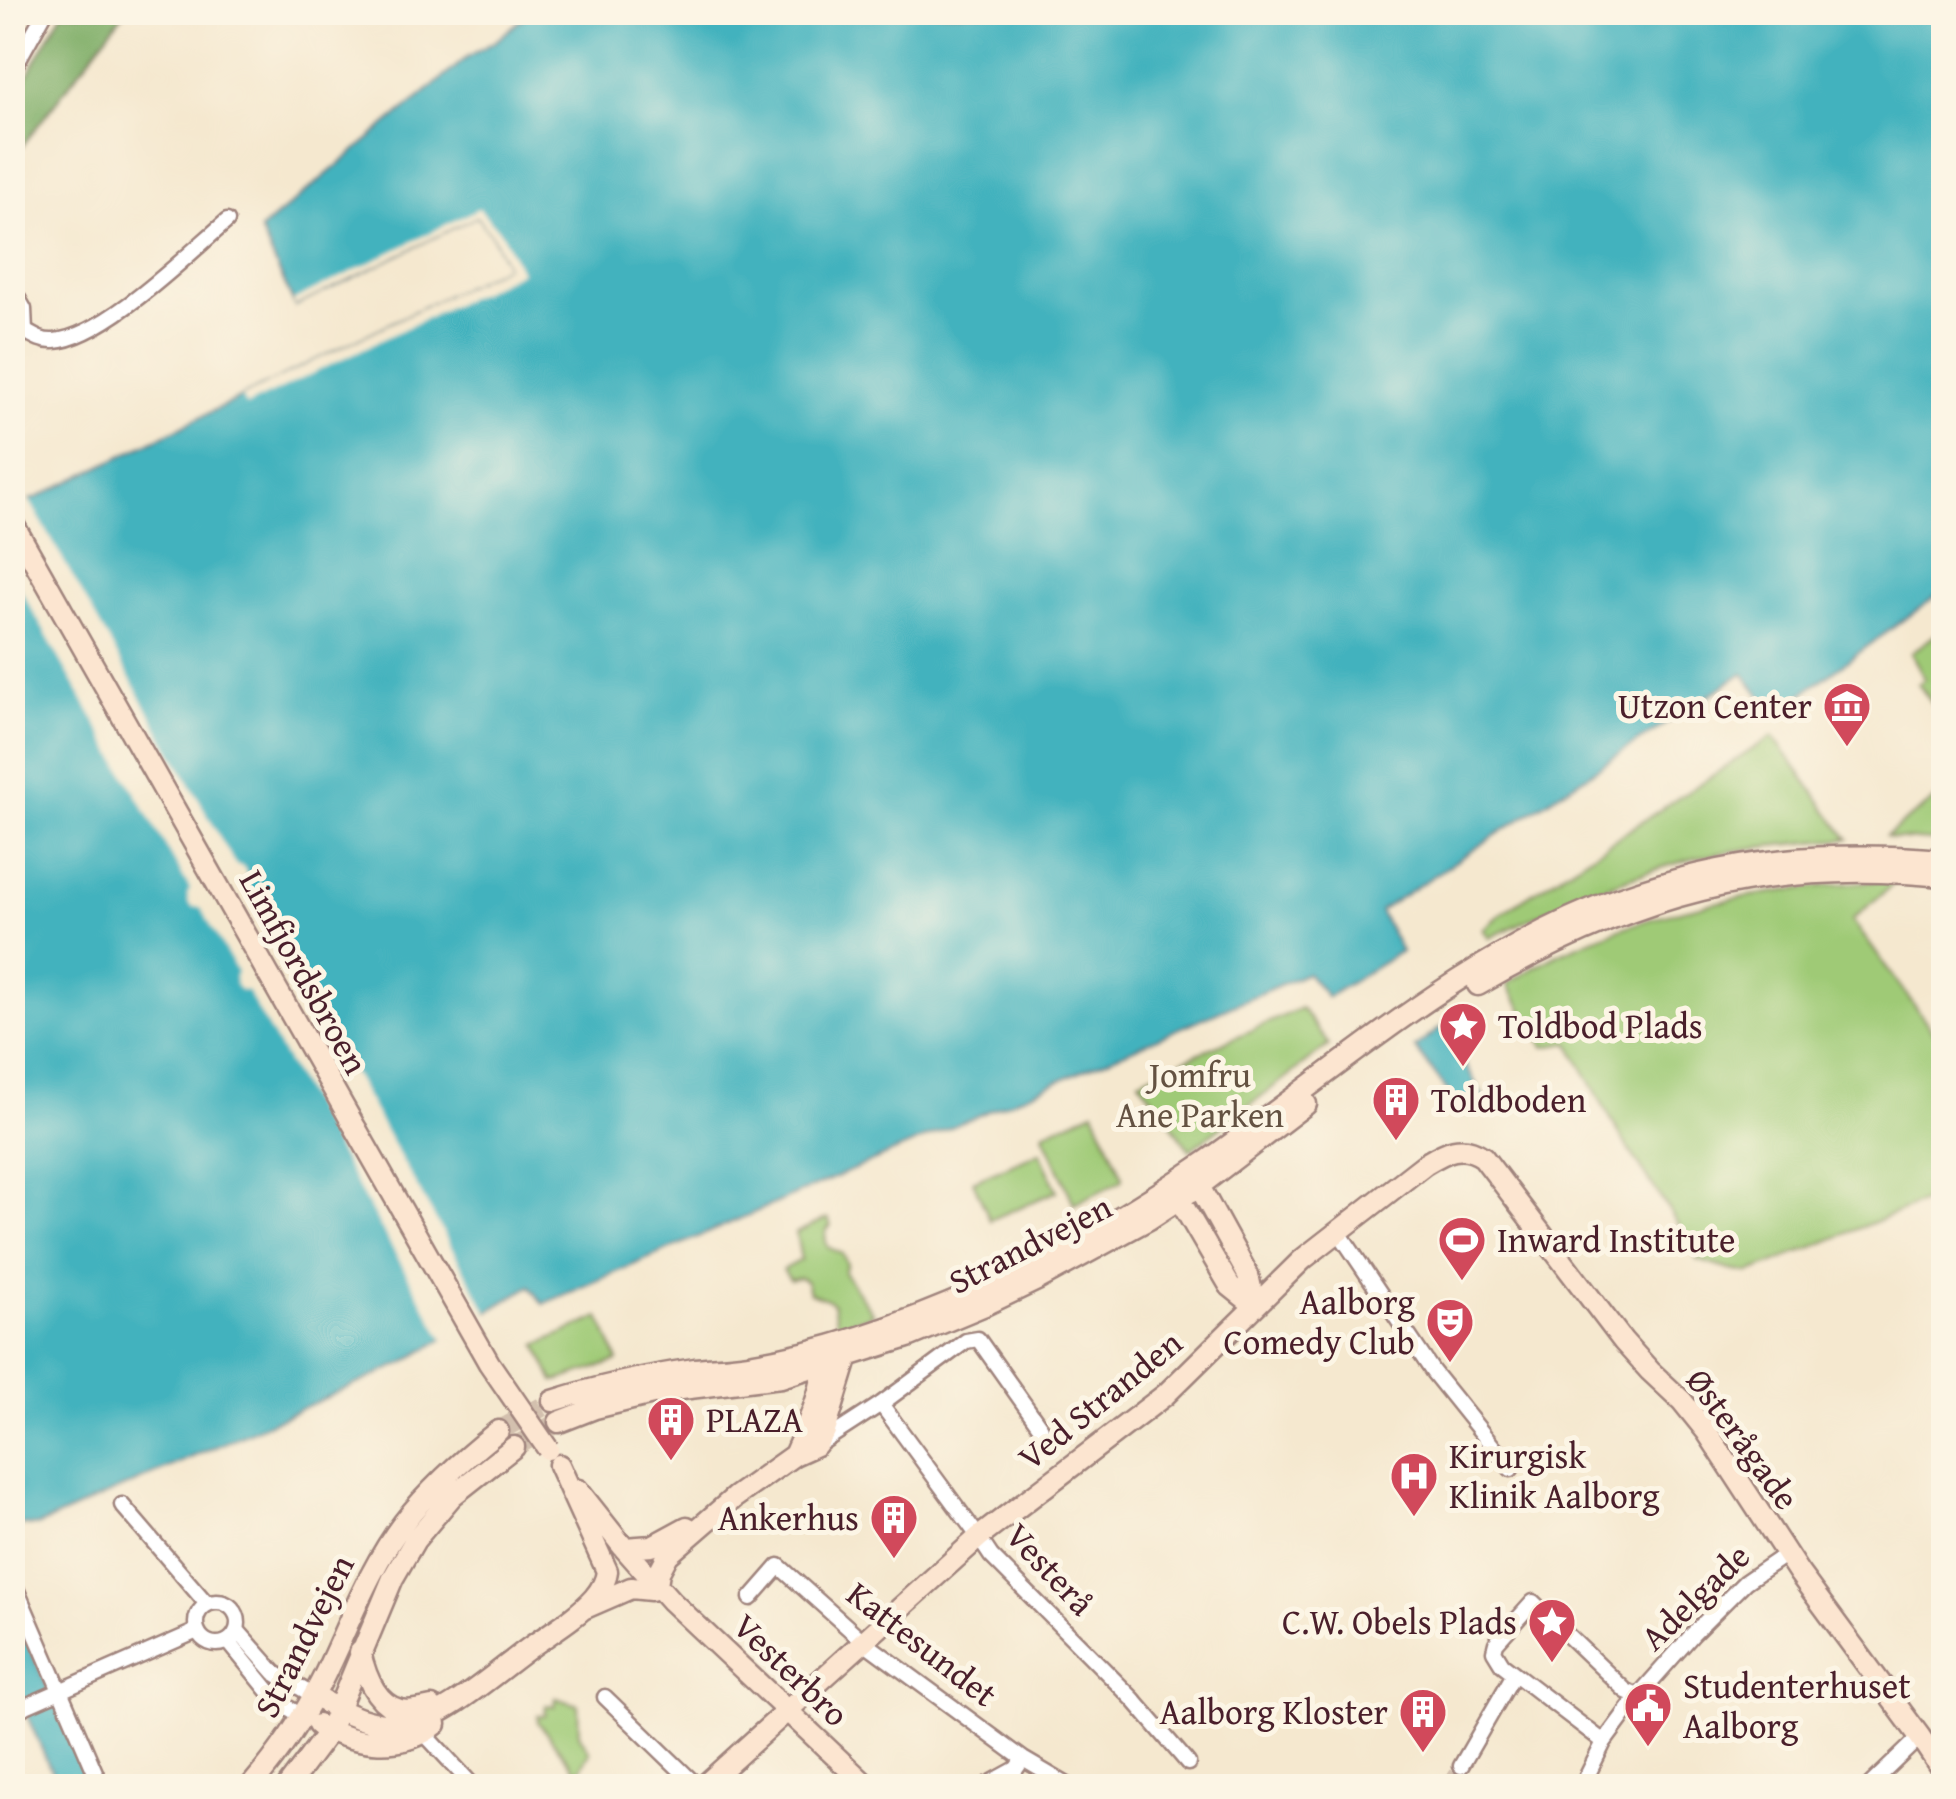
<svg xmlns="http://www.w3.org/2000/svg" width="1956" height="1799" font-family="'Gentium Book Plus',serif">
	<rect width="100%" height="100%" fill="#fcf5e5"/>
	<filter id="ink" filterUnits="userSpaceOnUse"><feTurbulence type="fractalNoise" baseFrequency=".01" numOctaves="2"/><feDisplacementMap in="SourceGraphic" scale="20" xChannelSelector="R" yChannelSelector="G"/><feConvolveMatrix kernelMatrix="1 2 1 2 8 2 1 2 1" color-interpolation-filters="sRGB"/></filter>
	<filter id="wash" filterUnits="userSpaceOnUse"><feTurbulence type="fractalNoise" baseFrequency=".0048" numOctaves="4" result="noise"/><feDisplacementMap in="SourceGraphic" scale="40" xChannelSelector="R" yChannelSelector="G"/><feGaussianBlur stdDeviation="2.25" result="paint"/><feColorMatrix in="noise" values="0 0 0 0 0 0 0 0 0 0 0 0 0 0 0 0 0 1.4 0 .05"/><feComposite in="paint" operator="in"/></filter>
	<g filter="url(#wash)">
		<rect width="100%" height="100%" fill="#f5e8cf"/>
		<path fill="#9fca76" stroke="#747450" stroke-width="2.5" d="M1943 629V718L1918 684 1925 679 1911 653Z
			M1773 736 1848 839C1792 844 1735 847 1681 862 1614 880 1552 908 1489 938L1483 929 1502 913Z
			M1939 797 1943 803V842L1890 838 1886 836Z
			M1899 879 1852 920 1943 1045V1194L1749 1273 1730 1270 1697 1260 1689 1241 1621 1137 1569 1043 1544 1047 1507 984C1527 972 1546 959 1567 950 1672 902 1785 888 1899 879Z
			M1301 1008 1329 1045 1190 1150 1139 1080Z
			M1094 1111 1123 1177 1122 1180 1074 1204 1044 1135 1045 1132Z
			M1040 1152 1057 1191 990 1220 973 1181Z
			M828 1218 831 1225C824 1232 824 1238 828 1247L842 1254 847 1264 844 1272 873 1314 837 1326 833 1304 827 1299 809 1293 806 1281 801 1278 790 1280 783 1270 801 1260 796 1233Z
			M600 1317 618 1361 554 1382 537 1345Z
			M556 1698 578 1705 579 1734 590 1752 578 1773 538 1722V1716H545L546 1706 555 1707Z"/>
		<path fill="#7fae67" stroke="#646649" stroke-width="2.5" d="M62 13H124L13 158V101Z"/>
		<path fill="#43b2be" stroke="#466874" stroke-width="2.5" d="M530 12 1943 13V591L1775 714 1743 673 1380 911 1401 951 1327 997 1307 973 543 1304 530 1286 402 1364 37 1526 13 1524V505L36 498 507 266 494 238 477 216 295 306 260 230 469 56 497 40Z
			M1443 1026 1485 1100 1465 1114 1415 1048Z
			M12 1606 91 1786H58L13 1684Z"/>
		<path fill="#f5e8cf" d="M479 208 503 235 521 272 246 406 241 397 507 266 494 238 477 216 295 306 293 301Z
			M27 496 235 864 244 867 247 875 245 882 490 1316 446 1343 247 991 240 990 236 987 234 978 237 972 201 908 193 907 189 904 187 895 190 889 12 574V499Z"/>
	</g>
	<g filter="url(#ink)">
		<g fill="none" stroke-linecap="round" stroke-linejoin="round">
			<path stroke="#d3c0ae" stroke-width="14" stroke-dasharray="14 7" stroke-linecap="butt" d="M1449 1785 1461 1766"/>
			<path stroke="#d3c0ae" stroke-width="20" stroke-dasharray="20 10" stroke-linecap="butt" d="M498 1431 553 1401
				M514 1447 559 1422"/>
			<g stroke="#a0847d" stroke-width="19">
				<path id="street" d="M12 71 45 12
					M12 288 24 309 25 331
					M25 331C35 337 43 342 54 341 104 338 188 254 227 221
					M12 346 25 331
					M1338 1231 1433 1372 1511 1469
					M881 1404 975 1532 991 1556 1133 1699 1188 1763
					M821 1443 881 1404 966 1341 978 1339 1041 1428
					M122 1505 207 1604
					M12 1579 101 1786
					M751 1598 779 1566 864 1642 1023 1759 1069 1786
					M196 1623a21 21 0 1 1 42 0a21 21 0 1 1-42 0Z
					M237 1630 275 1673 314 1696
					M228 1641 276 1700 303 1717
					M605 1697 697 1786
					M12 1712 197 1631
					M424 1733 473 1786
					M1604 1742 1502 1664 1494 1651 1496 1643 1533 1602 1626 1691 1638 1696
					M1461 1766 1514 1674
					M985 1786 1016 1769 1023 1759
					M1582 1786 1604 1742 1638 1696 1693 1634 1745 1582 1786 1554
					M1869 1786 1920 1737"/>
			</g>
			<g stroke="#a0847d" stroke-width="25">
				<path id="secondary" d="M12 522 356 1129
					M1478 985C1633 895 1764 858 1944 876
					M1199 1186 1248 1275 1255 1306
					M1179 1199 1230 1286 1255 1306
					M553 1401C599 1386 646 1376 695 1369 712 1367 730 1367 748 1364 828 1352 907 1323 981 1290 1060 1254 1136 1210 1207 1161 1340 1068 1464 955 1619 898 1729 858 1828 851 1944 860
					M559 1422 595 1408 665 1391 781 1377 908 1337 985 1305 1037 1280 1149 1219 1199 1186 1306 1104
					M794 1455C808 1424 825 1387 825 1352
					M578 1490 624 1548 671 1601 867 1786
					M624 1548 652 1546 687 1527
					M657 1584 659 1572 668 1555 735 1497 794 1455 816 1445 825 1431 848 1356
					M585 1608 631 1588 651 1590
					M360 1652C365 1674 375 1704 400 1710 409 1712 423 1709 432 1707
					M314 1696C343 1713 374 1729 408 1724 445 1719 501 1668 532 1646 553 1631 577 1617 594 1598 601 1590 606 1582 607 1571L559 1465
					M318 1725C356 1745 402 1752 436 1724
					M251 1786C280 1753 303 1718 323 1678 349 1625 368 1569 404 1522 431 1487 464 1458 498 1431
					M288 1786 329 1731 393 1578 415 1540 452 1496 514 1447
					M704 1786 979 1537 1165 1395 1303 1259 1425 1164C1445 1152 1461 1142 1483 1157L1623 1341 1650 1371 1682 1401 1707 1432 1799 1573 1920 1737 1944 1773"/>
			</g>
			<use href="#street" stroke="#fff" stroke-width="14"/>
			<use href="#secondary" stroke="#fce5d0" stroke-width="20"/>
			<g stroke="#a0847d" stroke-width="25" stroke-linecap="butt">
				<path id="secondary-bridge" d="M356 1129 489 1363 548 1449"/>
			</g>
			<use href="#secondary-bridge" stroke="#fce5d0" stroke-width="20"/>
		</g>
	</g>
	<defs>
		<g id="museum-pin" transform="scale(2.5)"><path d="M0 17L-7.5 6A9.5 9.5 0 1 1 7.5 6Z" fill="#d1495b" stroke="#fcf5e5"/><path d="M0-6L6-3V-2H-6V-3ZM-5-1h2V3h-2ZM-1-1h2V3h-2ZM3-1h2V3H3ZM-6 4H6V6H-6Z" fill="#fff"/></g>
		<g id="sight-pin" transform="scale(2.5)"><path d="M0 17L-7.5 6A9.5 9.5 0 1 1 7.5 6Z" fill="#d1495b" stroke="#fcf5e5"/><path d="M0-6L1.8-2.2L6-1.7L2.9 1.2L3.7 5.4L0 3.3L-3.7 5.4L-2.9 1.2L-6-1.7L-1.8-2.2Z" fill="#fff"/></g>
		<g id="building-pin" transform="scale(2.5)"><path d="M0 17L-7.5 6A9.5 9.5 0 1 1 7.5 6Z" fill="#d1495b" stroke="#fcf5e5"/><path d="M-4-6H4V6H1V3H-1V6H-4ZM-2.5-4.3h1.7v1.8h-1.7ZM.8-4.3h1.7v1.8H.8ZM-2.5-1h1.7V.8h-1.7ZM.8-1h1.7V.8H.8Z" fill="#fff"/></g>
		<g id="stadium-pin" transform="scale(2.5)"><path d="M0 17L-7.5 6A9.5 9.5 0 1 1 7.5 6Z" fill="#d1495b" stroke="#fcf5e5"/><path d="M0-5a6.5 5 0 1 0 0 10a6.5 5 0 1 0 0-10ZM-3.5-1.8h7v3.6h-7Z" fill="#fff"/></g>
		<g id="theatre-pin" transform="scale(2.5)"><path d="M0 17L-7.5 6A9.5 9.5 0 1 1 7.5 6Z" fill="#d1495b" stroke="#fcf5e5"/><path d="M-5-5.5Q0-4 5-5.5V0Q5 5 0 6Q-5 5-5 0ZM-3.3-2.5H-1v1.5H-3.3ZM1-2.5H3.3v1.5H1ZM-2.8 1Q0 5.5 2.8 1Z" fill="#fff"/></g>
		<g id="hospital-pin" transform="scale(2.5)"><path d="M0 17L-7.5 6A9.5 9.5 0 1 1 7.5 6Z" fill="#d1495b" stroke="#fcf5e5"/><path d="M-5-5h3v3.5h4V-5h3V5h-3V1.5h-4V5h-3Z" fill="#fff"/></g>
		<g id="civic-pin" transform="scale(2.5)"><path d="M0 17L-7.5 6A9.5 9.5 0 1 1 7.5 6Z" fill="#d1495b" stroke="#fcf5e5"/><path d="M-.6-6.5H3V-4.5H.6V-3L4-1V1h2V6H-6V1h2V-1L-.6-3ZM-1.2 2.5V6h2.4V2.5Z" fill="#fff"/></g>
	</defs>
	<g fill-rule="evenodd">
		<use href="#museum-pin" x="1847" y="706"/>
		<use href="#sight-pin" x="1463" y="1026"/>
		<use href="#building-pin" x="1396" y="1100"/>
		<use href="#stadium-pin" x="1462" y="1240"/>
		<use href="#theatre-pin" x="1450" y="1322"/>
		<use href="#building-pin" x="671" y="1420"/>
		<use href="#hospital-pin" x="1414" y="1476"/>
		<use href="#building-pin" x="894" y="1518"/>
		<use href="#sight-pin" x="1552" y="1622"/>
		<use href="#civic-pin" x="1648" y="1706"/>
		<use href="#building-pin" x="1423" y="1712"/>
	</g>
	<g text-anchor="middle" stroke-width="10" stroke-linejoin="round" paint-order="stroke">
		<g font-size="35" fill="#4a1f2b" stroke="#fcf5e5" text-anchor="start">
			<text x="1812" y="718" text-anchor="end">Utzon Center</text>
			<text x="1498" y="1038">Toldbod Plads</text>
			<text x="1431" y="1112">Toldboden</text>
			<text x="1497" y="1252">Inward Institute</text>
			<text x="1415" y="1314" text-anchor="end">Aalborg<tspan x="1415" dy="40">Comedy Club</tspan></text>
			<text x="706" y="1432">PLAZA</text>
			<text x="1449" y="1468">Kirurgisk<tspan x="1449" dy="40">Klinik Aalborg</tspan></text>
			<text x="859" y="1530" text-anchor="end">Ankerhus</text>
			<text x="1517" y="1634" text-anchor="end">C.W. Obels Plads</text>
			<text x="1683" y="1698">Studenterhuset<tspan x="1683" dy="40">Aalborg</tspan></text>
			<text x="1388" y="1724" text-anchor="end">Aalborg Kloster</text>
		</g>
		<g font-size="35" fill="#4a1f2b" stroke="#fcf5e5">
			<text transform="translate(304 972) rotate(61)" y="12">Limfjordsbroen</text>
			<text transform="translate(1030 1244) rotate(-27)" y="12">Strandvejen</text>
			<text transform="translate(1100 1400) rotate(-39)" y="12">Ved Stranden</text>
			<text transform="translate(1743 1439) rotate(54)" y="12">Østerågade</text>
			<text transform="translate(1050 1569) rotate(47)" y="12">Vesterå</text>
			<text transform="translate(1695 1597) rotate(-44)" y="12">Adelgade</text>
			<text transform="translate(304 1636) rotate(-63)" y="12">Strandvejen</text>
			<text transform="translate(922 1644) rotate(38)" y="12">Kattesundet</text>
			<text transform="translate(791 1670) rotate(44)" y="12">Vesterbro</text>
		</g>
		<g font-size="35" fill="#645242" stroke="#fcf5e5">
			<text x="1200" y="1087">Jomfru<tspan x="1200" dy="40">Ane Parken</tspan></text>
		</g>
	</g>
	<rect width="1956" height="1799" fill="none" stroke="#fcf5e5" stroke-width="50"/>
</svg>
